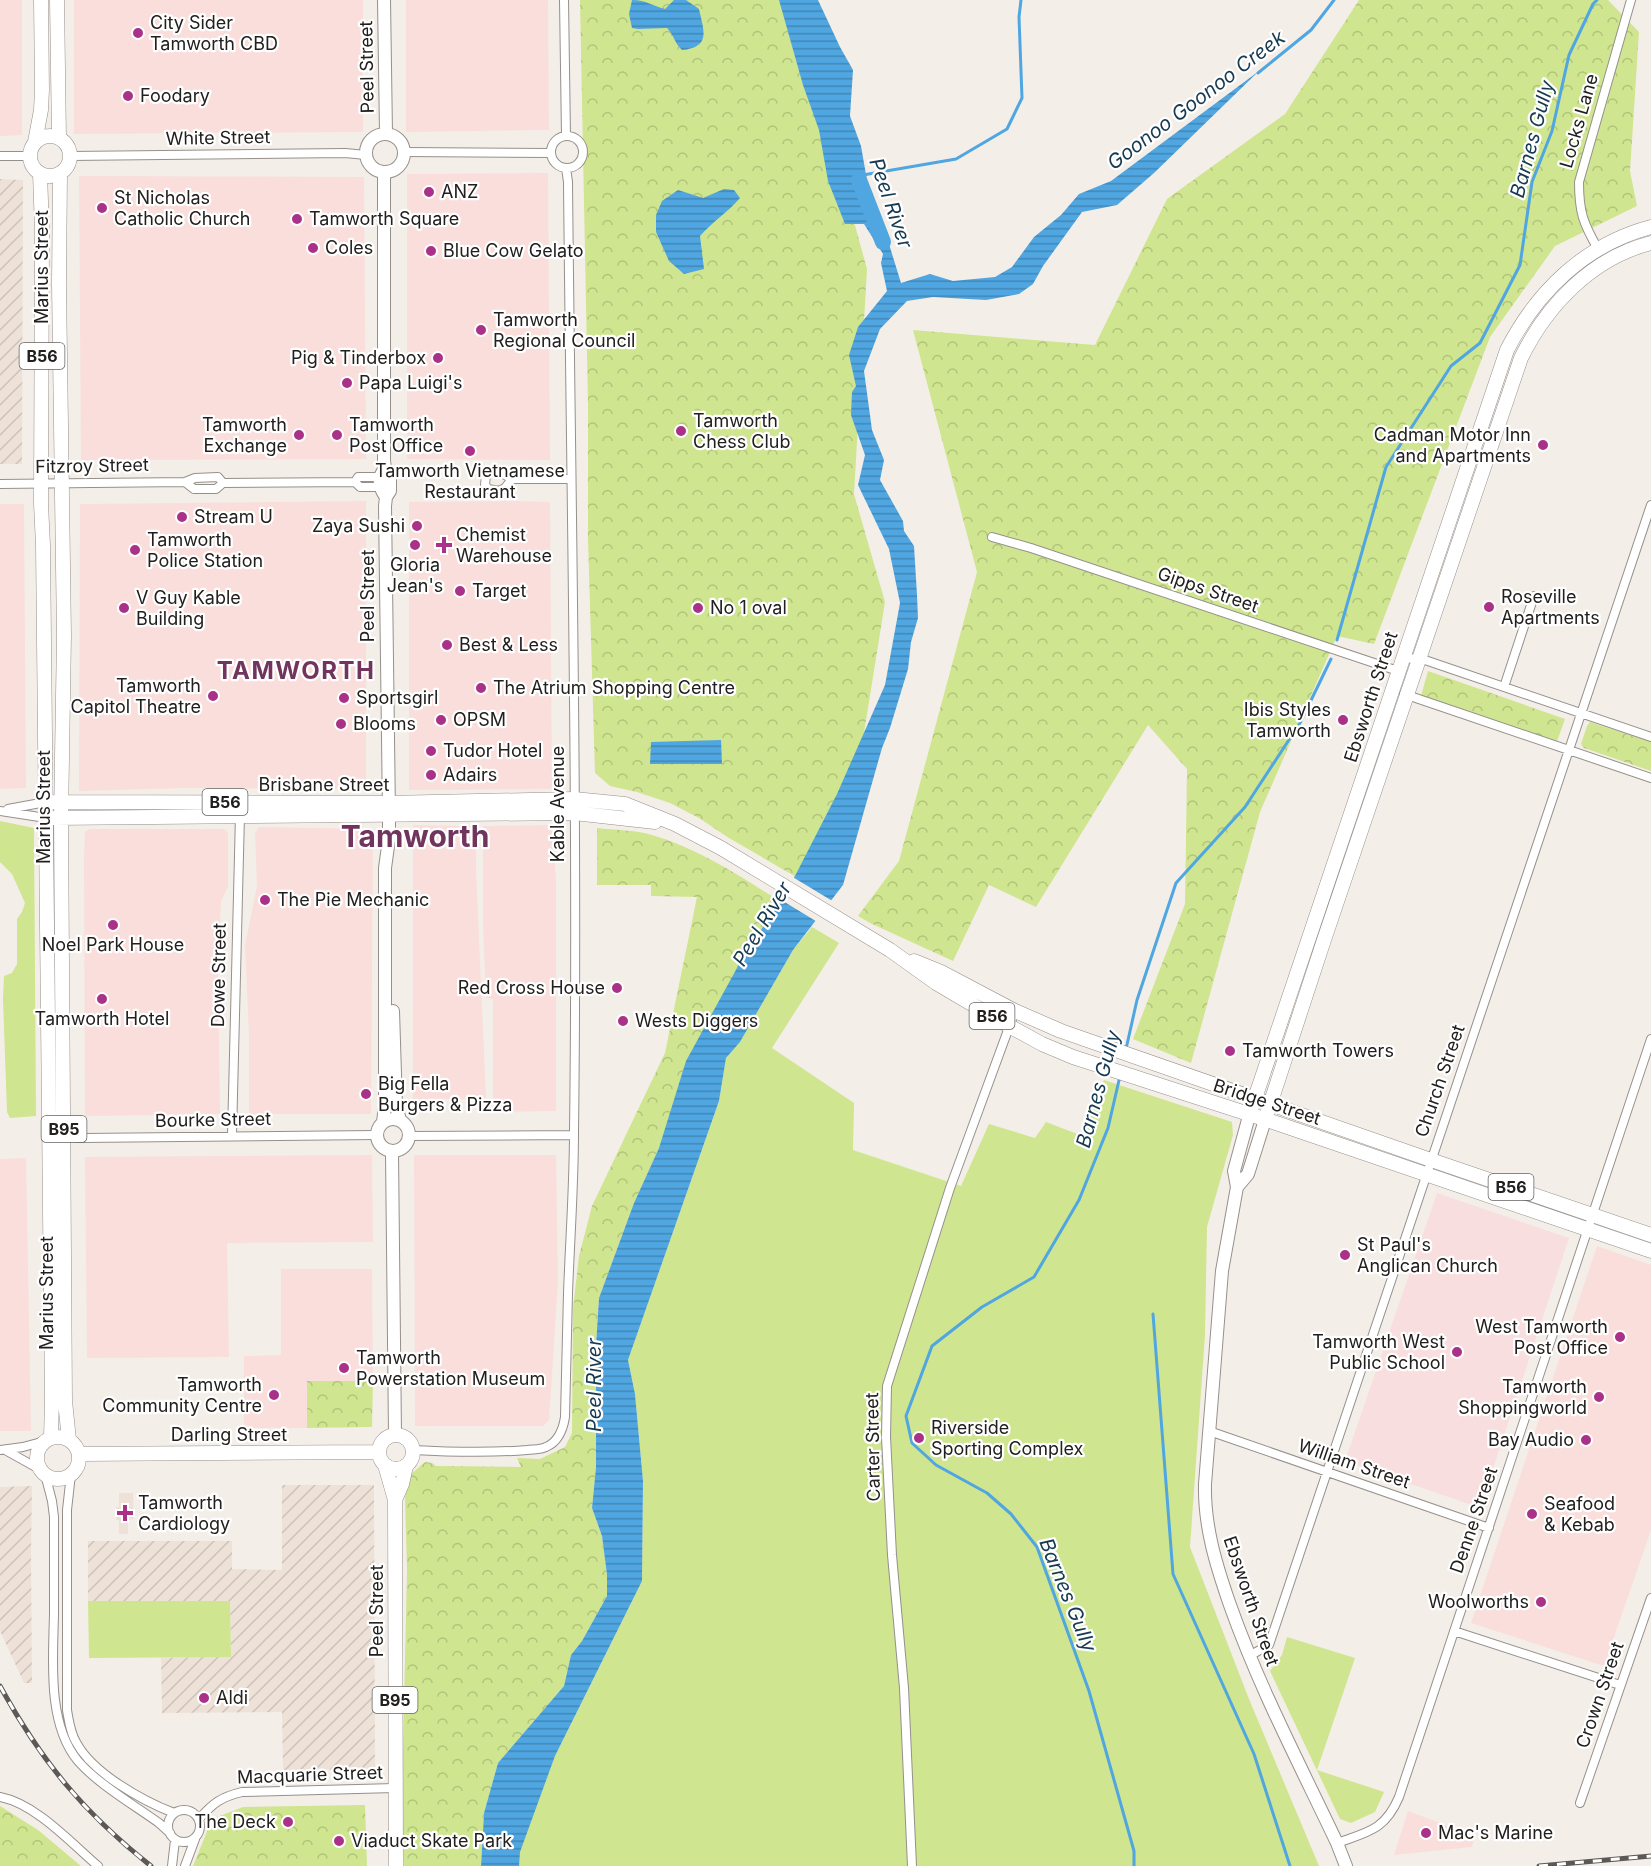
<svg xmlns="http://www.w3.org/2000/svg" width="1651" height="1866" font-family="Inter,sans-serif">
	<defs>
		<pattern id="industrial-furrows" width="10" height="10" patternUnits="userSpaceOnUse" patternTransform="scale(1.5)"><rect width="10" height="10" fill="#eee2d8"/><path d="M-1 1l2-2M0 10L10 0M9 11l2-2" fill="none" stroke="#ccc2b9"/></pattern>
		<pattern id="park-crowns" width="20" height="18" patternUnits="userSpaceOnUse" patternTransform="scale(1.5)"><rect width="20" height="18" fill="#cfe58f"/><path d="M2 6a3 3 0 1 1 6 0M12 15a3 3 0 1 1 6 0" fill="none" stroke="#b1c47b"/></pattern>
		<pattern id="water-rules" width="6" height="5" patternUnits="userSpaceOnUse" patternTransform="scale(1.5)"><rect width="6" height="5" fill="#50a6e1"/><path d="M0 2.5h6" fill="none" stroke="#4287b6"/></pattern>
	</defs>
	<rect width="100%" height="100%" fill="#f4eee9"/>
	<path fill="#f9dedb" d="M0 0H22V135L0 136Z
		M74 0H363V132L74 134Z
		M406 0H548L549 130 406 132Z
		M548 173 550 460 407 459V174Z
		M79 176 364 177 366 459 81 460Z
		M366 501V789L187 788 79 791 80 504Z
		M512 501 550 502 552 789 409 790V502Z
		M0 504H24L26 788 0 789Z
		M413 825 476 826V870L486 1099H413Z
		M552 825 556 881V1111L493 1112V999L486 998 483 926V826Z
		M259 827 373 829 371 1114H249V1033L245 946 257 886 255 833Z
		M89 829H224L228 833V887L221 901 218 972 220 1114 85 1116 84 858 85 832Z
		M372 1155 373 1242 227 1243 229 1357 87 1358 85 1157Z
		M414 1155H556L558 1283 549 1420 543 1426H415Z
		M26 1158 31 1431H0V1159Z
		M1597 1246 1651 1265V1530L1604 1666 1471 1623Z
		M281 1269H372L373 1381H307V1428H244V1356L281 1355Z
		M1408 1811 1475 1836 1472 1847 1394 1855Z"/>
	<path fill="url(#industrial-furrows)" d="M0 179 23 180 22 464H0Z
		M282 1485H374L375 1769 283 1770 282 1712 162 1713 161 1658 231 1656 230 1601H88V1541H232V1569L282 1570Z
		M32 1486 31 1554 32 1683H24L0 1631V1487Z"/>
	<path fill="#f9dedf" d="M1437 1193 1569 1238 1480 1508 1345 1461Z"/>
	<path fill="#eee2d8" d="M119 1493H133L134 1519 128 1520V1534H119V1520H116V1507H119Z"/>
	<path fill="#cfe58f" d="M0 821 34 828 36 1116 10 1118 7 1112 3 999 4 976 12 973 17 964V919L22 912 25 903 12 874 0 862Z
		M812 927 839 943 772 1048 854 1103 853 1150 961 1186 989 1124 1035 1138 1046 1122 1080 1135 1104 1080 1232 1122 1233 1135 1207 1227 1205 1335 1190 1547 1249 1699 1319 1866H519V1852L555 1756 642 1581 643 1481 635 1394 628 1360 719 1101 726 1058 740 1042 793 950Z
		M88 1601H230L231 1657 89 1658Z
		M1287 1637 1355 1658 1317 1770 1384 1792 1375 1812 1351 1823 1340 1819 1270 1671 1282 1655Z"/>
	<path fill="url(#park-crowns)" d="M580 0H793L867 269 854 494 885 602 859 764 803 881 729 838 699 818 670 803 637 792 610 786 595 773 588 539V404Z
		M1359 0H1608L1639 32 1630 171 1637 206 1555 246 1490 337 1374 644 1337 636 1260 812 1191 1063 1133 1039 1185 904 1187 769 1148 725 1036 907 989 885 953 961 870 923 858 916 899 861 977 572 913 330 1095 345 1167 199 1285 114Z
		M1428 671 1565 719 1556 744 1421 696Z
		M1590 722 1651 742V771L1584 748 1581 744 1587 726Z
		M597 828C615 830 635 830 652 835 698 848 739 876 780 901L659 1148 634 1203 599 1298 596 1345V1467L592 1508 602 1536 607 1575V1596L582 1641 571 1655 564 1686 498 1763 484 1813 481 1866H404L402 1792 407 1570 405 1499 407 1481 411 1474 425 1462 432 1463 436 1466 521 1467 517 1458 540 1459 565 1447 572 1433 573 1309 579 1256 592 1206 665 1053 697 897 651 896V885H597Z
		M307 1381H373L372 1427 307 1428Z
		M365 1805 367 1866H193L212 1819 243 1807Z
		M0 1806 38 1830 81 1866H0Z"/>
	<path fill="url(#water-rules)" d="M632 0C647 0 652 6 665 9L674 0H686L699 9C704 31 711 47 682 50 675 44 674 35 667 28L638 29 632 28 629 14Z
		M779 0H818L840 47 853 70 850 116 861 146 868 186 866 217 878 224 889 244 901 283 930 274 953 281 995 277 1012 267 1034 237 1061 215 1079 194 1111 181 1259 71 1154 173 1117 205 1082 212 1043 266 1033 284 1019 294 986 300 933 297 907 301 880 329 864 371 872 430 884 460 880 480 903 521 904 531 914 546 917 595 918 618 911 642 908 669 890 728 882 748 843 885 793 950 740 1042 726 1058 719 1101 628 1360 635 1394 643 1481 642 1581 555 1756 520 1852 519 1866H481L484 1813 498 1763 564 1686 571 1655 582 1641 607 1596V1575L602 1536 592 1508 596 1467V1345L599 1298 634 1203 659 1148 686 1061 743 957 777 906 796 874 837 794 885 685 900 603 889 549 858 485 865 455 851 415 852 392 856 386 849 355 858 327 887 291 881 263 883 254 864 224H845L828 181 819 130 803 85Z
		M724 189 734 190 740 198C728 212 712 222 700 236L704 269 684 274 669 261 656 232V215L662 201 678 190 703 198Z
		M721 740 722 764H650L651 742Z"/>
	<path fill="#f4eee9" d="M791 876 834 902 819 923 778 898Z"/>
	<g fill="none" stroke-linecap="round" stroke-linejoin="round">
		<path stroke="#50a6e1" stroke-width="3" d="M1258 73 1311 30 1334 0
			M863 175 956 159 1007 129 1022 98 1019 17 1021 0
			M1337 640 1386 467 1451 366 1480 343 1520 265 1532 182 1552 131 1569 55 1593 4 1597 0
			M1126 1049 1137 1000 1176 883 1245 807 1300 723 1331 659
			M1120 1076 1108 1128 1079 1200 1034 1277 982 1307 932 1346 906 1416 912 1443 936 1465 987 1493 1011 1514 1037 1547 1089 1691 1134 1851V1866
			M1153 1314 1173 1574 1254 1754 1290 1866"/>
		<path stroke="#50a6e1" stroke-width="16" d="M859 180 883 242"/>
		<g stroke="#96908c" stroke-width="10">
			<path id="street" d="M564 0 566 136
				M551 152a16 16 0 1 1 32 0a16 16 0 1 1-32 0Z
				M405 152 551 153
				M0 156H30
				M70 156 345 153 366 155
				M1598 249C1583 223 1579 212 1579 182L1631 0
				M512 479 505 488 499 491 488 489 485 485 486 475 494 471H498L512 479H571
				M185 482 194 489H216L223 483 355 482 360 487H380
				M355 482 358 477H379
				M0 484 185 482 195 478 218 477 223 483
				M992 537 1031 548 1401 672
				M1403 659 1419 658 1651 737
				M1504 687 1534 596
				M1404 694 1651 778
				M8 809 46 802
				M0 811 46 818
				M232 1135 240 815
				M60 1136 83 1138 376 1135
				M409 1136 574 1135
				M1209 1431 1489 1528
				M0 1450 23 1447 45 1441
				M5 1450 41 1470
				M413 1450C450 1452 490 1453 527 1450 533 1449 540 1450 546 1447 558 1442 563 1430 565 1417 566 1376 567 1334 568 1293 570 1239 574 1185 574 1132 578 815 571 498 568 182L566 168
				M45 1474 52 1501 54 1517C54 1550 54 1582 54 1614 53 1660 47 1724 78 1761 98 1784 134 1805 159 1823L170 1833
				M71 1474 67 1510V1710C69 1721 70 1732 76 1742 92 1773 143 1801 174 1813
				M1454 1631 1620 1685
				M1249 1656 1269 1645 1651 505
				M0 1797C36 1804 70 1842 98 1866
				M1580 1803 1651 1598
				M168 1826a16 16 0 1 1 32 0a16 16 0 1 1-32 0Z
				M199 1819C213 1803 221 1797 242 1792L395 1788
				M1337 1843C1368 1832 1385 1830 1399 1797L1651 1039
				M172 1866 175 1840
				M185 1866 195 1839
				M912 1866 904 1688 892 1555 886 1437 887 1386 950 1188 1015 1011"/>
		</g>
		<g stroke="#96908c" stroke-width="14">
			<path id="secondary" d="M384 0 386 133
				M366 153a19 19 0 1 1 38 0a19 19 0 1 1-38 0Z
				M385 469C377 477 379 488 386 497
				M393 1011 396 1105 400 1120
				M1249 1116 1234 1171 1237 1187 1222 1271 1205 1484C1204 1526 1216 1565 1230 1605 1259 1687 1300 1765 1337 1843L1346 1866
				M377 1135a16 16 0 1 1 32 0a16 16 0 1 1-32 0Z
				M383 1122 385 1106V868L389 839V815L385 506 386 497 390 491V474L385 469 384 460V173
				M392 1152 395 1435
				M1237 1187 1248 1174 1265 1120"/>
		</g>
		<g stroke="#96908c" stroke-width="15">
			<path id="primary" d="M57 0 59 138
				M30 156a20 20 0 1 1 40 0a20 20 0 1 1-40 0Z
				M35 142 41 110 42 90 41 0
				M40 173 42 230 41 504 43 545 52 1400 51 1438
				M60 173 59 285 64 636 61 818 65 1401 69 1440
				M46 802 388 803 574 799 625 804 675 824 721 848 890 950 936 983 1009 1026 1042 1044 1073 1057 1276 1123 1651 1251
				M54 818 574 813 655 822
				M914 961 941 972 1015 1011 1061 1031 1431 1160 1651 1235
				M1249 1116 1507 350C1537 291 1586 244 1651 227
				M1265 1120 1323 943 1521 358C1547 305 1592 258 1651 243
				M379 1452a17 17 0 1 1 34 0a17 17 0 1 1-34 0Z
				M37 1458a21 21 0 1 1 42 0a21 21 0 1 1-42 0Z
				M79 1454 379 1452
				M385 1465 395 1500 396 1866
				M395 1500 402 1484 406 1466"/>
		</g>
		<use href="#street" stroke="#fff" stroke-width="8"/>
		<use href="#secondary" stroke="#fff" stroke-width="12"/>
		<use href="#primary" stroke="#fff" stroke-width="14"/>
		<g stroke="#5b5855" stroke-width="5">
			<path id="rail" d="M0 1686C42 1762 83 1812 151 1866
				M1539 1866 1651 1856"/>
		</g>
		<use href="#rail" stroke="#fff" stroke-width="3" stroke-dasharray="9" stroke-linecap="butt"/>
	</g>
	<g fill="#a93188" stroke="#fff" stroke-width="2">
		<circle cx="138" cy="33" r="6"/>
		<circle cx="128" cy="96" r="6"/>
		<circle cx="429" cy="192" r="6"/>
		<circle cx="102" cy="208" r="6"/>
		<circle cx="297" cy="219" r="6"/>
		<circle cx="313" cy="248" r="6"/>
		<circle cx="431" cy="251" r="6"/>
		<circle cx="481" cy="330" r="6"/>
		<circle cx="438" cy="358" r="6"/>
		<circle cx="347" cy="383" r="6"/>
		<circle cx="681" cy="431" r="6"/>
		<circle cx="299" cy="435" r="6"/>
		<circle cx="337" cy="435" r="6"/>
		<circle cx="1543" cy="445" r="6"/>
		<circle cx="470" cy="451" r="6"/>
		<circle cx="182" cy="517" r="6"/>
		<circle cx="417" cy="526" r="6"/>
		<circle cx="415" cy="545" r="6"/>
		<path d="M441 536h6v6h6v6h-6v6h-6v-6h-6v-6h6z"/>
		<circle cx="135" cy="550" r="6"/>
		<circle cx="460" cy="591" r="6"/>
		<circle cx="1489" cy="607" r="6"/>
		<circle cx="124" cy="608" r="6"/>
		<circle cx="698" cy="608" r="6"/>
		<circle cx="447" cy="645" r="6"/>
		<circle cx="481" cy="688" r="6"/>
		<circle cx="213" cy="696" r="6"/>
		<circle cx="344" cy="698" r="6"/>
		<circle cx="441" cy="720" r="6"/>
		<circle cx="1343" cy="720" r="6"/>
		<circle cx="341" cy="724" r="6"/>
		<circle cx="431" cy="751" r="6"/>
		<circle cx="431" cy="775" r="6"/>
		<circle cx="265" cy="900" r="6"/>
		<circle cx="113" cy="925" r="6"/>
		<circle cx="617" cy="988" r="6"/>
		<circle cx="102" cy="999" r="6"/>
		<circle cx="623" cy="1021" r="6"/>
		<circle cx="1230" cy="1051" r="6"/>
		<circle cx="366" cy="1094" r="6"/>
		<circle cx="1345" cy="1255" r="6"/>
		<circle cx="1620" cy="1337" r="6"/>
		<circle cx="1457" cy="1352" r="6"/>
		<circle cx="344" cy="1368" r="6"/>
		<circle cx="274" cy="1395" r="6"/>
		<circle cx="1599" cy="1397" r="6"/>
		<circle cx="919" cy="1438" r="6"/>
		<circle cx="1586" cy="1440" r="6"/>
		<path d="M122 1504h6v6h6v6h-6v6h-6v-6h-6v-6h6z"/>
		<circle cx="1532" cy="1514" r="6"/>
		<circle cx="1541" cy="1602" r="6"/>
		<circle cx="204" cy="1698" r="6"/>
		<circle cx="288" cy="1822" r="6"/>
		<circle cx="1426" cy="1833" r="6"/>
		<circle cx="339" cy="1841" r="6"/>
	</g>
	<g text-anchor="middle" stroke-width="4.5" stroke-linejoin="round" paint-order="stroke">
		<g fill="#fff" stroke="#646362" stroke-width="1.5">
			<rect x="19.5" y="343" width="45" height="26" rx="4.5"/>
			<rect x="202.5" y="789" width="45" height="26" rx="4.5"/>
			<rect x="969.5" y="1003" width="45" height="26" rx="4.5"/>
			<rect x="41.5" y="1116" width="45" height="26" rx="4.5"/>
			<rect x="1488.5" y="1174" width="45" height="26" rx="4.5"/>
			<rect x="372.5" y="1687" width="45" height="26" rx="4.5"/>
		</g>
		<g font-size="16" font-weight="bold" fill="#22201e">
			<text x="42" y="362">B56</text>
			<text x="225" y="808">B56</text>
			<text x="992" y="1022">B56</text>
			<text x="64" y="1135">B95</text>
			<text x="1511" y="1193">B56</text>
			<text x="395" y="1706">B95</text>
		</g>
		<g font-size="18" fill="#22201e" stroke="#fff" text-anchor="start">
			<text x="150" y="29">City Sider<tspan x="150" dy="21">Tamworth CBD</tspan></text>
			<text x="140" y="102">Foodary</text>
			<text x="441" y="198">ANZ</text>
			<text x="114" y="204">St Nicholas<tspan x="114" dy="21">Catholic Church</tspan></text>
			<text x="309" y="225">Tamworth Square</text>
			<text x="325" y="254">Coles</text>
			<text x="443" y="257">Blue Cow Gelato</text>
			<text x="493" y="326">Tamworth<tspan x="493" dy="21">Regional Council</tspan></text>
			<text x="426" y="364" text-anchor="end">Pig &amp; Tinderbox</text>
			<text x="359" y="389">Papa Luigi's</text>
			<text x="693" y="427">Tamworth<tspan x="693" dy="21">Chess Club</tspan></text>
			<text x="287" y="431" text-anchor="end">Tamworth<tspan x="287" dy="21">Exchange</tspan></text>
			<text x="349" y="431">Tamworth<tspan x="349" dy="21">Post Office</tspan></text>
			<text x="1531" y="441" text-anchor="end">Cadman Motor Inn<tspan x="1531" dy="21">and Apartments</tspan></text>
			<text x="470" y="477" text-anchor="middle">Tamworth Vietnamese<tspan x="470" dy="21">Restaurant</tspan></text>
			<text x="194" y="523">Stream U</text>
			<text x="405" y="532" text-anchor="end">Zaya Sushi</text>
			<text x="456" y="541">Chemist<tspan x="456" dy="21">Warehouse</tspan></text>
			<text x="147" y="546">Tamworth<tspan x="147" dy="21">Police Station</tspan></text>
			<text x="415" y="571" text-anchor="middle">Gloria<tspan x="415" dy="21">Jean's</tspan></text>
			<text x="472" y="597">Target</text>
			<text x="1501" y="603">Roseville<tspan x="1501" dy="21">Apartments</tspan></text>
			<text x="136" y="604">V Guy Kable<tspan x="136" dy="21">Building</tspan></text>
			<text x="710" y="614">No 1 oval</text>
			<text x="459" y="651">Best &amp; Less</text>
			<text x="201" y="692" text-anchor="end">Tamworth<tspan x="201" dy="21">Capitol Theatre</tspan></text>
			<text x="493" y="694">The Atrium Shopping Centre</text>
			<text x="356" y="704">Sportsgirl</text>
			<text x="1331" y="716" text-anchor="end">Ibis Styles<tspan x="1331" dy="21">Tamworth</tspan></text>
			<text x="453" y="726">OPSM</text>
			<text x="353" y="730">Blooms</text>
			<text x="443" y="757">Tudor Hotel</text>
			<text x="443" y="781">Adairs</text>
			<text x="277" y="906">The Pie Mechanic</text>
			<text x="113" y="951" text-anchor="middle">Noel Park House</text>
			<text x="605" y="994" text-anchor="end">Red Cross House</text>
			<text x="102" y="1025" text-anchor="middle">Tamworth Hotel</text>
			<text x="635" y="1027">Wests Diggers</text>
			<text x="1242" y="1057">Tamworth Towers</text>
			<text x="378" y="1090">Big Fella<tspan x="378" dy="21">Burgers &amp; Pizza</tspan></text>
			<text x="1357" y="1251">St Paul's<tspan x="1357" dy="21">Anglican Church</tspan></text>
			<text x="1608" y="1333" text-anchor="end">West Tamworth<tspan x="1608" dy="21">Post Office</tspan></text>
			<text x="1445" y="1348" text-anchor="end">Tamworth West<tspan x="1445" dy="21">Public School</tspan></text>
			<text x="356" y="1364">Tamworth<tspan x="356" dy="21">Powerstation Museum</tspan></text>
			<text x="262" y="1391" text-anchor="end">Tamworth<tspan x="262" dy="21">Community Centre</tspan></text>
			<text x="1587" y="1393" text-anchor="end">Tamworth<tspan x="1587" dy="21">Shoppingworld</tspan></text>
			<text x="931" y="1434">Riverside<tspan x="931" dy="21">Sporting Complex</tspan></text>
			<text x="1574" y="1446" text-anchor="end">Bay Audio</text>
			<text x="138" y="1509">Tamworth<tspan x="138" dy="21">Cardiology</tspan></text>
			<text x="1544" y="1510">Seafood<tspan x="1544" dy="21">&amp; Kebab</tspan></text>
			<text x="1529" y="1608" text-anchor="end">Woolworths</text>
			<text x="216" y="1704">Aldi</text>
			<text x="276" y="1828" text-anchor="end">The Deck</text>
			<text x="1438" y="1839">Mac's Marine</text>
			<text x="351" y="1847">Viaduct Skate Park</text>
		</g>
		<g font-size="18" fill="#22201e" stroke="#fff">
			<text transform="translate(367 67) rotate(-91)" y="6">Peel Street</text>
			<text transform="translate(1579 121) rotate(-74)" y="6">Locks Lane</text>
			<text transform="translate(218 138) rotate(-1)" y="6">White Street</text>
			<text transform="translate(42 267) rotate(-90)" y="6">Marius Street</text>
			<text transform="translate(92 466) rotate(-1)" y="6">Fitzroy Street</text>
			<text transform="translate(1208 590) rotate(19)" y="6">Gipps Street</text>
			<text transform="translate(368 596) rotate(-90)" y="6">Peel Street</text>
			<text transform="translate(1371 697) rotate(-72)" y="6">Ebsworth Street</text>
			<text x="324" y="791">Brisbane Street</text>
			<text transform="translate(558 804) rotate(-90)" y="6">Kable Avenue</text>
			<text transform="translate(44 807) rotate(-90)" y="6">Marius Street</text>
			<text transform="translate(219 975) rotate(-89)" y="6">Dowe Street</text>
			<text transform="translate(1440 1081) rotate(-71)" y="6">Church Street</text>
			<text transform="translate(1267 1102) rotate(18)" y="6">Bridge Street</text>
			<text transform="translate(213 1120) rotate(-1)" y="6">Bourke Street</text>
			<text transform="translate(47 1293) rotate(-90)" y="6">Marius Street</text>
			<text x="229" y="1441">Darling Street</text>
			<text transform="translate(873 1447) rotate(-91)" y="6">Carter Street</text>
			<text transform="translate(1354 1464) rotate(19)" y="6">William Street</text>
			<text transform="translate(1474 1520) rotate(-71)" y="6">Denne Street</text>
			<text transform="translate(1251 1601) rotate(71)" y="6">Ebsworth Street</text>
			<text transform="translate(377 1611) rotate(-90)" y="6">Peel Street</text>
			<text transform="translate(1600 1695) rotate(-71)" y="6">Crown Street</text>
			<text transform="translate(310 1775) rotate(-2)" y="6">Macquarie Street</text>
		</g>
		<g font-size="20" font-style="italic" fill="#153a52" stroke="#fff">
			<text transform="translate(1196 100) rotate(-37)" y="7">Goonoo Goonoo Creek</text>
			<text transform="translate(1532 139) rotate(-75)" y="7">Barnes Gully</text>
			<text transform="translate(891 203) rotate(71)" y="7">Peel River</text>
			<text transform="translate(762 924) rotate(-59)" y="7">Peel River</text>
			<text transform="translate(1098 1089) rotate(-75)" y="7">Barnes Gully</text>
			<text transform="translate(594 1385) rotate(-90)" y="7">Peel River</text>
			<text transform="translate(1068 1595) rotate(68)" y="7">Barnes Gully</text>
		</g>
		<g font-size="24" font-weight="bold" letter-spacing="1.5" fill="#70345d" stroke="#fff">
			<text x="296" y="679">TAMWORTH</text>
		</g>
		<g font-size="30" font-weight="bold" fill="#70345d" stroke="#fff">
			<text x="415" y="847">Tamworth</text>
		</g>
	</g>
</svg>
